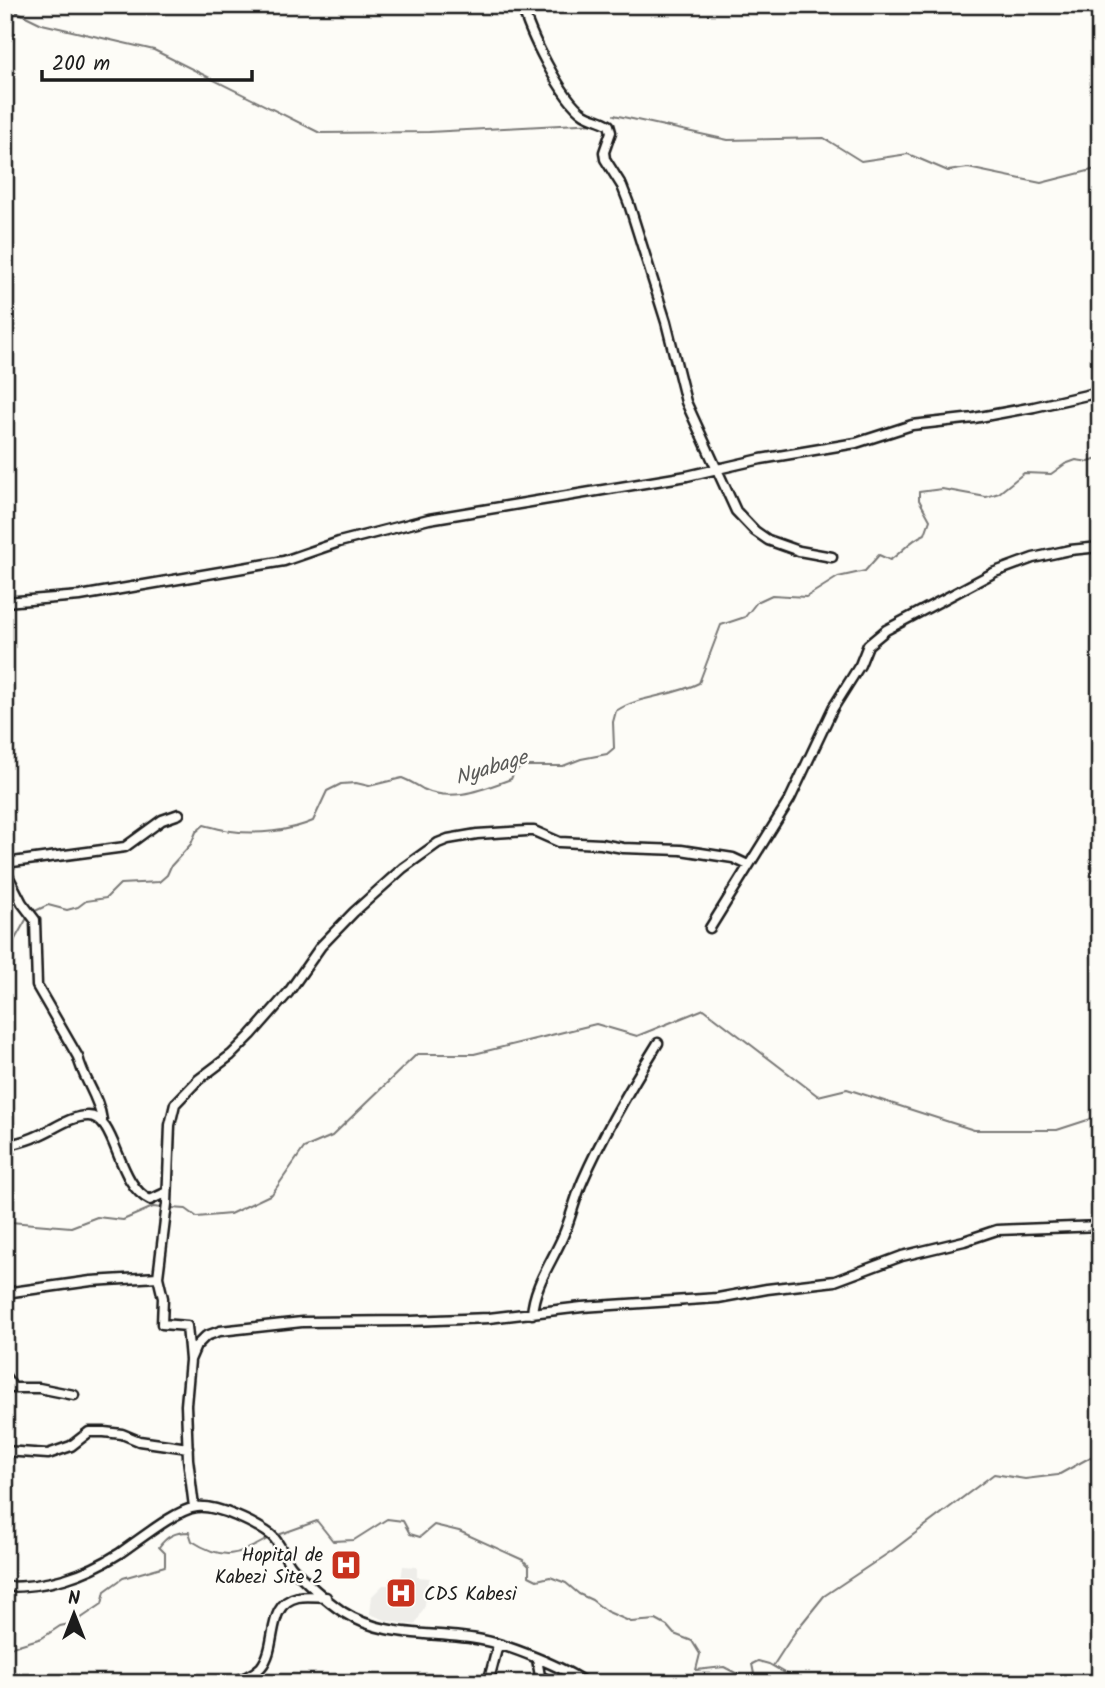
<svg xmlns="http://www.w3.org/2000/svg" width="1105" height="1688" font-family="Kalam,sans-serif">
	<rect width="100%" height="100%" fill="#fdfcf7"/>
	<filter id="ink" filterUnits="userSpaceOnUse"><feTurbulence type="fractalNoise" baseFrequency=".0143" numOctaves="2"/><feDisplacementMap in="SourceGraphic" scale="14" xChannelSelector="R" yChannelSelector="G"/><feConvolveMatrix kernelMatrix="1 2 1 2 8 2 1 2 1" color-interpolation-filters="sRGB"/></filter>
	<g filter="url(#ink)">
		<path fill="#eeede9" d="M403 1566 417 1567V1577L430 1578 426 1589 425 1606 415 1625 388 1621 370 1614 372 1596 383 1585H389V1578L401 1579Z"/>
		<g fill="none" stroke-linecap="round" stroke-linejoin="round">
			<path stroke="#797876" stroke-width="2" d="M5 6 42 24 154 50 320 133 429 132 597 123
				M614 115 728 140 824 138 861 161 908 154 948 171 968 168 1041 183 1100 168
				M33 912 48 905 67 910 78 907 86 901 106 898 120 884 159 882 167 875 171 866 191 844 196 832 204 825C213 827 222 830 231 831 257 835 290 831 313 821L327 791 341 784 356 783 369 786 402 778C410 781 416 785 423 789 452 803 483 789 511 779L514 772 524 766H563L581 759 607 754 614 748 613 722 616 711C640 695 672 697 699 683L721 625 745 617 757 602 772 595 806 597 838 577 865 571 879 555 890 560C905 550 907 542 925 534L930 520 919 500V492L942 489 986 497 999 493 1024 473 1051 474 1065 464 1076 460 1089 462 1100 458
				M5 946 10 948 27 918
				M171 1208 186 1209 197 1217 230 1214 272 1194 304 1148 332 1136 417 1054H474L596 1024 637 1036 704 1009 818 1096 847 1089 974 1130H1057L1100 1116
				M5 1224 10 1222 71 1227 97 1217 123 1220 153 1207 162 1208
				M278 1535 317 1521 333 1541 354 1540 387 1519 403 1521 410 1534 420 1537 434 1525 459 1531 523 1560 529 1566V1576L537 1580 550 1577 566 1583 579 1594 592 1600 606 1611 631 1622 656 1620 667 1626 674 1634 692 1641 700 1654 696 1670 724 1667 751 1681 754 1674 752 1664 758 1661 769 1664 802 1683
				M5 1649 42 1638 60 1626 74 1623 102 1604 105 1591 123 1578 165 1566V1553L159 1547C167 1536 175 1532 189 1532L192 1541C223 1561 239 1556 269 1538
				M773 1666 795 1632 824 1596 893 1550 994 1474 1025 1479 1058 1475 1100 1452"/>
			<g stroke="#1c1c1c" stroke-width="13">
				<path id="minor" d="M522 5C529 32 561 99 584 114 592 119 602 120 609 125L611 132 604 152 605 159 622 186 629 204 666 322 686 402 736 511 755 531 768 540 799 551 832 557
					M5 602 80 596 284 561 339 542 429 519 687 476 761 459 856 443 912 425 974 418 1034 407 1100 392
					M5 863 125 847 162 820 179 814
					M5 870 22 903 35 920 37 986 78 1057C83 1079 99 1097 102 1120
					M710 928 790 799 833 708 860 665 868 645 886 630 995 572 1033 558 1070 550 1100 547
					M5 1146C16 1143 27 1141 37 1136 53 1130 70 1116 88 1116 117 1116 116 1184 150 1200L167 1192
					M5 1293 91 1281 158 1277
					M532 1314C534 1285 552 1262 563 1236 571 1218 575 1198 583 1180 604 1132 630 1088 658 1043
					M190 1360 187 1326 162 1324 163 1298 158 1277 167 1204 170 1125 175 1104 198 1080 231 1055 251 1035 288 993 321 946 354 912 403 868 438 843 448 839 477 834 527 831H534L559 842 601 844 623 848 681 850 733 858 748 865
					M5 1376 13 1388H39L74 1395
					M5 1451 48 1454 71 1446 89 1432H104L122 1434 139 1441 188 1448
					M194 1507 188 1459 186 1405 190 1360 196 1346 206 1336 220 1331 302 1322 410 1321 489 1318 582 1307 718 1298 767 1289 835 1281 902 1256 964 1241 997 1230 1100 1226
					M5 1587C48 1587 84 1576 120 1553 138 1541 177 1509 197 1507 217 1505 255 1523 271 1535 280 1542 284 1557 291 1566 304 1581 327 1601 343 1612 385 1639 435 1631 482 1640 508 1645 564 1667 585 1683
					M537 1659 540 1676 553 1683
					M231 1683C242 1679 253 1675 261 1667 279 1646 265 1604 298 1597 307 1595 318 1597 326 1597
					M488 1683 498 1645"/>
			</g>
			<use href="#minor" stroke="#fdfcf7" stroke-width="8"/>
		</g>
	</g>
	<defs>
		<g id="hospital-square" transform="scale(1.575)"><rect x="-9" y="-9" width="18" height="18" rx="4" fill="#c8321e" stroke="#fdfcf7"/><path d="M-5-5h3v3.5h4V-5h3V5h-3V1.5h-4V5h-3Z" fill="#fff"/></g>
	</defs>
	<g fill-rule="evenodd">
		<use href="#hospital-square" x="346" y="1565"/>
		<use href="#hospital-square" x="401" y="1593"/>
	</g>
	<g text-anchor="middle" stroke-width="5" stroke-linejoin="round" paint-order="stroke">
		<g font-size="19" fill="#1c1c1c" stroke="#fdfcf7" text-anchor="end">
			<text x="323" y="1561">Hopital de<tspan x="323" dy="22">Kabezi Site 2</tspan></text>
			<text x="424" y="1600" text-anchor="start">CDS Kabesi</text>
		</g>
		<g font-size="21" font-style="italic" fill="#5a5a58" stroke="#fdfcf7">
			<text transform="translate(491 767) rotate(-17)" y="7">Nyabage</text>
		</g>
	</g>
	<rect width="1105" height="1688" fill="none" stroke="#fdfcf7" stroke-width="28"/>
	<rect x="14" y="14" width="1077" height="1660" fill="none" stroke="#1c1c1c" stroke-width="2.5" filter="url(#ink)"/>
	<g transform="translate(74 1614)" stroke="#fdfcf7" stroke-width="5" paint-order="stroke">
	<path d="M0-5L12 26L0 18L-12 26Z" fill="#1c1c1c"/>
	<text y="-10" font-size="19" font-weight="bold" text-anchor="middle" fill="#1c1c1c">N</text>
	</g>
	<path d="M42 70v10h210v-10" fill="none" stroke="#1c1c1c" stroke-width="3.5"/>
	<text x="52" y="70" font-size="21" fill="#1c1c1c" stroke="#fdfcf7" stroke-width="5" paint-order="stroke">200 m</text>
</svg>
